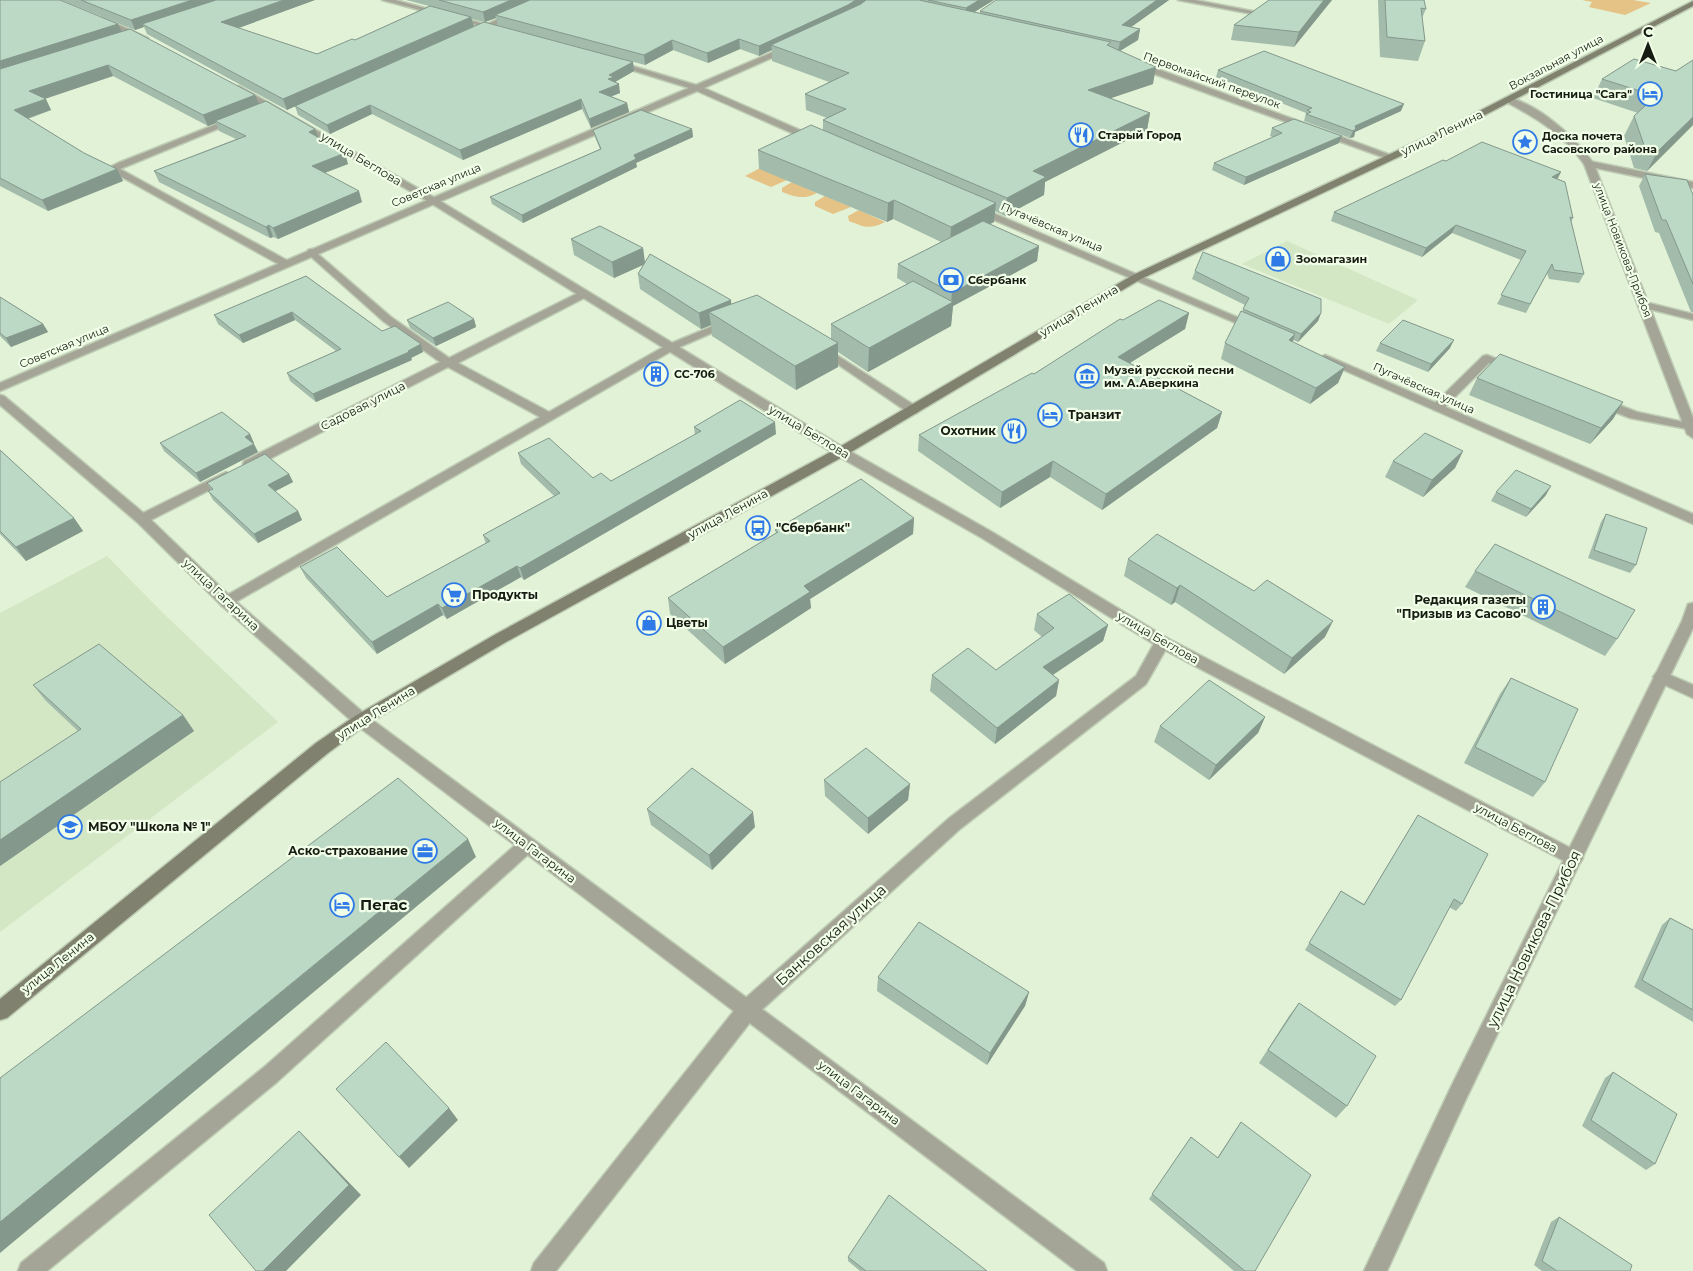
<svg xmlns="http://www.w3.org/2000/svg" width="1693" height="1271" font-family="Montserrat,sans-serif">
	<rect width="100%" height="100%" fill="#e2f2d6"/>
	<path fill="#d3e7c5" d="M1287 241 1418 300 1389 324 1242 264Z
		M107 556 163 613 278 722 0 932V613Z"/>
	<path fill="#e5c386" d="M1582 0H1633L1651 3 1625 15 1589 7 1592 2Z
		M760 168 787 180 771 187 745 176Z
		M792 182 817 193C803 200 796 197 782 192V188Z
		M825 196 851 207 833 214 815 206V202Z
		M859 210 885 222C870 230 864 227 849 221L848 216Z"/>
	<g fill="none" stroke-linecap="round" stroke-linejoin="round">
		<g stroke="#bdcbb3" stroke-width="3">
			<path id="service" d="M1178 0H1195L1262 13 1258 15Z
				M1589 161 1693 182V188L1586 166 1584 164Z
				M312 249 391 317 449 358 580 292H588V296L458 363 549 412 667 345 725 321 729 320 735 323 675 349 227 607 222 606 220 602 222 598 540 417 448 367 254 467H244L243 464 244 461 440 362 383 321 308 254V250Z
				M1645 302 1693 314V320L1641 307 1639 305Z
				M821 345 917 407 919 410 917 413H909L817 350 815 348Z
				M1487 355 1518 368 1512 372 1489 363 1442 410H1434L1432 407 1434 404 1483 356Z
				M1601 398 1637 412 1693 424V430L1630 418 1597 405 1595 402Z
				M226 472 233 476 231 479 147 522 142 524 135 519 137 516Z
				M1162 636 1167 638 1170 642 1146 684 960 829 755 1016 556 1271H531L534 1263 741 1002 948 819 1136 676 1157 638Z
				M1661 671 1693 685V698L1656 681 1653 677 1656 673Z
				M527 837 533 840 536 845 533 850 277 1082 47 1271H18L21 1263 263 1068 521 840Z"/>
		</g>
		<g stroke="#bdcbb3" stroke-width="3">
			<path id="minor" d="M540 0H550L477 34 470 32Z
				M98 18H104L148 38 141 40 98 22Z
				M1135 63H1141L1396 157 1388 159 1135 67Z
				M239 86 435 198 846 449 992 532 1167 638 1580 853 1583 858 1580 863 1574 866 1568 863 1157 646 982 538 836 455 429 202 236 91V87Z
				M232 118 239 120 120 169 290 262V266H282L111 171 112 166 118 163Z"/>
		</g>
		<g stroke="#bdcbb3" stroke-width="3">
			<path id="tertiary" d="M382 0H395L503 29 499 31Z
				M787 46 794 48 704 88 818 138V142H812L697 91 0 391V383L689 88 612 64V60L696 85Z
				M1509 97C1543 108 1574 136 1594 164L1693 418V438L1687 434 1584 164C1564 135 1537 118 1506 102L1505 100Z
				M973 207H979L1260 327 1254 330 1250 329 973 211Z
				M1325 355 1693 514V524L1321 360 1319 358Z
				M0 395 4 396 147 516 232 598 367 716 1104 1263 1107 1271H1077L355 724 222 606 137 522 0 405Z
				M1693 603V628L1466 1099 1387 1271H1364L1452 1085 1682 621 1688 604Z"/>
		</g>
		<g stroke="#bdcbb3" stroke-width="3">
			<path id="secondary" d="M1693 1V6L1464 126 1141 279 846 455 506 642 367 724 328 753 7 1018 0 1020V999L316 743 355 716 496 634 836 449 1133 275 1458 122Z"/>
		</g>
		<use href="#service" fill="#a4a497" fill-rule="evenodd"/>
		<use href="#minor" fill="#a4a497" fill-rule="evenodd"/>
		<use href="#tertiary" fill="#a4a497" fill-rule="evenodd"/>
		<use href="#secondary" fill="#81816f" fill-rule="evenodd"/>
	</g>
	<path fill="#a2bbaa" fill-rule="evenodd" d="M0 0 118 24 121 31 259 104 318 138 348 164 325 173 362 202 278 239 273 237 270 238 159 182 154 171 236 139 219 131 216 123 208 126 113 76 45 99 51 110 28 119 84 153 117 169 123 181 48 211 0 186Z
		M61 0H315L238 28 317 54 355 40 429 6 406 0H993L974 12 980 13V11L1169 0 1131 27 1140 29 1138 40 1120 51 1153 84 1110 98 1150 113 1147 130 1045 182 1044 195 1005 216 995 211 994 222 989 224 1039 246 1037 261 953 306 951 326 868 372 838 352V367L796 390 712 336 711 325 701 329 640 289 638 274 643 265 614 278 574 255 571 239 643 248 645 262 731 300V304L831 339V324L907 284 897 278 898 264 941 242 893 219 887 222 759 169 758 150 823 130V120L827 118 806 110 805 94 829 82 772 61V50L759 56 740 49 708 63 673 50 645 65 498 26 496 18 485 22 633 62 634 71 615 82 620 93 611 96 627 103 629 112 591 128 582 109 463 160 372 114 330 134 298 115 295 106 287 110 147 34 144 27 135 30ZM472 19 484 22 474 27Z
		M1269 0H1332L1294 47 1231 40 1234 25Z
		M1378 0H1424L1426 9 1422 18 1425 41 1418 61 1380 57Z
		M1693 60V125L1647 171 1634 168 1624 136 1634 116 1638 113 1593 98 1602 79 1676 71Z
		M1218 70 1401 111 1355 132 1354 137 1350 138 1304 121 1306 113 1216 77Z
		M1272 128 1342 136 1339 143 1244 185 1212 170 1214 163 1273 137 1270 136Z
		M692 129 693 137 636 163 637 167 523 223 492 204 490 197 600 149 595 137 593 130Z
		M1645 174 1693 195V312H1691L1659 233 1655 232 1639 186Z
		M1557 179 1573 218 1571 222 1584 274 1579 283 1549 279 1547 273 1526 313 1497 304 1521 260 1452 233 1422 257 1331 221 1334 212Z
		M1195 271 1321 313 1318 321 1298 342 1293 340 1292 342 1345 367 1338 383 1310 404 1221 359 1225 343 1242 312 1245 305 1192 279Z
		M306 276 382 331 421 344 423 352 411 358 412 360 316 402 290 381 287 373 336 351 295 320 243 343 218 324 214 315Z
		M0 297 43 324 48 332 11 347 0 336Z
		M1189 313 1185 329 1130 363 1222 412 1217 428 1102 510 1050 477 1000 508 918 451 919 435 1034 374 1123 320Z
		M474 319 476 327 436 346 410 328 407 320Z
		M1380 343 1450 348 1428 372 1376 351Z
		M1477 378 1623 402 1613 419 1590 444 1469 395Z
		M694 427 776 434 524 580 521 577 447 619 443 615 377 654 306 578 300 567 387 597 486 544 483 535 554 496 521 464 518 453 593 478 611 481 695 435Z
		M160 443H254H253L258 452 200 482 164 451Z
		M0 450 74 518 83 531 26 561 0 534Z
		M1463 451 1455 468 1423 497 1385 477 1393 461Z
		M289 474 293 482 275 491 298 511 302 520 258 543 213 500 208 491 211 490 207 483Z
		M1496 492 1546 495 1526 517 1491 501Z
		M1606 514 1636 565 1630 573 1588 558 1601 522Z
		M914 518 913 534 810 599 811 608 725 664 670 614 668 598 776 533 775 530Z
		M1128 559 1325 637 1284 674 1175 602 1171 605 1124 576Z
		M1475 571 1617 639 1605 656 1465 587Z
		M1037 614 1108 625 1103 641 1053 675 1059 680 1056 696 995 744 930 691 932 675 996 670 1042 637 1034 630Z
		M1511 678 1545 782 1533 797 1464 763 1500 694Z
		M33 685 183 715 194 731 0 866V782L78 731 46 701Z
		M1265 717 1258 733 1209 780 1154 742 1160 726Z
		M824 780 910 784 908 800 868 834 825 796Z
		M647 809 755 827 712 870 651 825Z
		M1418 815 1462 904 1456 911 1449 907 1401 1000 1395 1006 1305 950 1341 891 1364 904Z
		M1670 918 1693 930V1022L1634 987 1662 925Z
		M878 977 1029 992 1025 1006 987 1065 877 991Z
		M1299 1003 1347 1106 1336 1118 1259 1063 1289 1016Z
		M1613 1072 1655 1164 1646 1170 1582 1126 1605 1078Z
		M1241 1122 1255 1271H1234L1149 1199 1191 1137 1217 1158Z
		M1559 1217 1630 1271H1542L1534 1265 1551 1222Z
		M848 1257 987 1271H860L848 1261Z"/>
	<path fill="#84988b" d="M192 0H227L142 24 144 27 135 30 131 20Z
		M284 0H315L225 33 221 22Z
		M511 0H535L495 15 496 18 485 22 483 12Z
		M856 0H871L771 45 772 50 759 56V46Z
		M979 0H994L965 18 966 8Z
		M1157 0H1169L1120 35 1122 25Z
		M1324 0H1332L1294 47 1299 32Z
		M471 17 474 27 287 110 283 99Z
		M118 24 123 34 0 73V61Z
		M1140 29 1138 40 1118 52 1120 42Z
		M739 39 740 49 708 63 707 53Z
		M672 40 673 50 645 65 644 55Z
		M633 62 634 71 615 82 619 84 620 93 600 101 599 92 608 79 609 75Z
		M108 65 113 76 35 102 29 91Z
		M1156 67 1153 84 1085 107 1088 90Z
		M255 95 260 106 215 121 216 123 208 126 203 115Z
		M46 99 51 110 20 121 14 110Z
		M581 99 582 109 463 160 460 150Z
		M627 103 629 112 591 128 589 119Z
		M1404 104 1401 111 1355 132 1354 137 1350 138 1355 126Z
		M370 105 372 114 330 134 327 125Z
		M1150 113 1147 130 1045 182 1044 195 1005 216 1007 198 1033 171Z
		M1693 117V125L1647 171 1658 151Z
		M315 129 319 140 309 132Z
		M692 129 693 137 636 163 637 167 523 223 522 215 634 155Z
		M1342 136 1339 143 1244 185 1246 177Z
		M345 153 348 164 316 176 312 166Z
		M117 169 123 181 48 211 42 200Z
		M1561 172 1557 180 1552 177Z
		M359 191 362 202 278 239 273 228Z
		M894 200 893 219 887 222 888 203Z
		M996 203 994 222 950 246 951 227Z
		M269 225 273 237 270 238 266 227Z
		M1456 225 1452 233 1422 257 1426 248Z
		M1039 246 1037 261 953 306 951 326 868 372 869 348 951 303 952 293Z
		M643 248 645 264 614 278 612 262Z
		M731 300 732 316 709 312 711 325 701 329 699 313Z
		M292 312 295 320 243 343 239 335Z
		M1189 313 1185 329 1115 372 1118 357Z
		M1321 313 1318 321 1298 342 1301 334Z
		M474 319 476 327 436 346 433 338Z
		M43 324 48 332 11 347 6 338Z
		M1295 334 1290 351 1289 340Z
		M1454 340 1450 348 1428 372 1431 364Z
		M838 343V367L796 390 795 366Z
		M421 344 423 352 411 358 412 360 316 402 313 394Z
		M1345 367 1338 383 1310 404 1316 388Z
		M1623 402 1613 419 1590 444 1601 428Z
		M1222 412 1217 428 1102 510 1106 494Z
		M775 422 776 434 524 580 520 568Z
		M250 434 254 443 249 445 245 437Z
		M254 444 258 452 200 482 196 473Z
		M1463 451 1455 468 1423 497 1432 480Z
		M1053 461 1050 477 1000 508 1002 492Z
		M289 474 293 482 272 493 268 485Z
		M1551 486 1546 495 1526 517 1531 509Z
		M298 511 302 520 258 543 254 534Z
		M74 518 83 531 26 561 16 547Z
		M914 518 913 534 810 599 811 608 725 664 723 647 804 586Z
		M517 566 521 577 447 619 442 608Z
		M1180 585 1175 602 1171 605 1177 588Z
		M438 604 443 615 377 654 372 642Z
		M1333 621 1325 637 1284 674 1292 658Z
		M1108 625 1103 641 1039 684 1043 667Z
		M1059 680 1056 696 995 744 997 728Z
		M183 715 194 731 0 866V840Z
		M1265 717 1258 733 1209 780 1216 765Z
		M910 784 908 800 868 834V818Z
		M753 812 755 827 712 870 709 855Z
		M468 839 476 857 0 1253V1222Z
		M1029 992 1025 1006 987 1065 990 1053Z
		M449 1108 458 1120 409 1168 399 1157Z
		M299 1131 311 1143 361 1195 286 1271H263Z"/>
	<path fill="#bcd9c6" stroke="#84988b" d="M0 0H60L118 24 0 61Z
		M81 0H192L131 20Z
		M216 0H284L221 22 317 54 352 39 355 40 430 6 471 17 283 99 142 24Z
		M439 0H511L483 12Z
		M530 0H856L848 5 759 46 739 39 707 53 672 40 644 55 495 15Z
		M866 0H919L1111 42 1107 45 1156 67 1088 90 1150 113 1033 171 1046 177 1007 198 823 120 846 109 805 94 849 73 771 45 861 4Z
		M928 0H979L966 8Z
		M996 0H1157L1122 25 1140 29 1120 42 980 11Z
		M1269 0H1324L1299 32 1234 25Z
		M1385 0H1424L1426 9 1421 8 1425 41 1387 37Z
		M484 22 633 62 609 75 614 77 608 79 619 84 599 92 627 103 589 119 581 99 460 150 370 105 327 125 295 106Z
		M130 29 255 95 203 115 108 65 29 91 46 99 14 110 84 153 117 169 42 200 0 178V69Z
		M1264 51 1404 104 1355 126 1356 129 1353 131 1306 114 1311 112 1307 110 1312 108 1218 70Z
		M1634 59 1676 71 1693 60V117L1658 151 1645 148 1634 116 1656 96 1602 79Z
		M266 101 315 129 309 132 345 153 312 166 359 191 273 228 269 225 266 227 154 171 246 136 215 121Z
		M641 110 692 129 634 155 636 159 522 215 490 197 601 149 593 130Z
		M1294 119 1342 136 1246 177 1214 163 1282 133 1272 128Z
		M811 125 996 203 951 227 894 200 888 203 758 150Z
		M1482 142 1561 172 1552 177 1565 182 1573 218 1570 217 1584 274 1554 270 1552 264 1530 304 1501 295 1526 251 1456 225 1426 248 1334 212 1443 160 1446 161Z
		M1645 174 1687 180 1693 195V284L1666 220H1662Z
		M983 221 1039 246 952 293 898 264Z
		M600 226 643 248 612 262 571 239Z
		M1203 252 1321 299V313L1301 334 1243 309 1249 298 1195 271Z
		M650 254 731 300 699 313 638 274Z
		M306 276 382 331 395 326 421 344 408 351 409 352 313 394 287 373 341 349 292 312 239 335 214 315Z
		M913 281 953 302 869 348 831 324Z
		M757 295 838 343 795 366 709 312Z
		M0 297 43 324 6 338 0 333Z
		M1159 300 1189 313 1118 357 1222 412 1106 494 1053 461 1002 492 919 435 1032 373 1034 374 1120 319 1123 320Z
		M448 302 474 319 433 338 407 320Z
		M1241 311 1295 334 1289 340 1345 367 1316 388 1225 343Z
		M1403 320 1454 340 1431 364 1380 343Z
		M1500 354 1623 402 1601 428 1477 378Z
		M740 400 775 422 520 568 517 566 442 608 438 604 372 642 300 567 337 547 387 597 490 541 483 535 560 493 518 453 549 438 593 478 601 473 611 481 701 431 694 427Z
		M222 412 250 434 245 437 254 444 196 473 160 443Z
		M1425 433 1463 451 1432 480 1393 461Z
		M0 450 74 518 16 547 0 531Z
		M265 454 289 474 268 485 298 511 254 534 208 491 213 489 207 483Z
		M1516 470 1551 486 1531 509 1496 492Z
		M861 479 914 518 804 586 810 592 723 647 668 598 778 532 775 530Z
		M1606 514 1647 528 1636 565 1594 550Z
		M1157 534 1254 591 1267 580 1333 621 1292 658 1180 585 1177 588 1128 559Z
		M1495 544 1635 610 1617 639 1475 571Z
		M1069 594 1108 625 1043 667 1059 680 997 728 932 675 968 648 996 670 1054 628 1037 614Z
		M99 644 183 715 0 840V782L81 729 33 685Z
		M1511 678 1578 709 1545 782 1475 747Z
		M1209 680 1265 717 1216 765 1160 726Z
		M866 748 910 784 868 818 824 780Z
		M692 768 753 812 709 855 647 809Z
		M398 778 468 839 0 1222V1078Z
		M1418 815 1488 854 1462 904 1454 899 1401 1000 1309 943 1341 891 1364 905Z
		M1670 918 1693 930V1010L1642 980Z
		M919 922 1029 992 990 1053 878 977Z
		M1299 1003 1376 1056 1347 1106 1268 1050Z
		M386 1042 449 1108 399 1157 336 1089Z
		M1613 1072 1677 1114 1655 1164 1591 1120Z
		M1241 1122 1311 1175 1255 1271H1245L1152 1194 1191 1137 1218 1158Z
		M299 1131 349 1185 263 1271H256L209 1215Z
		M889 1195 987 1271H866L848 1257Z
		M1559 1217 1632 1265 1630 1271H1557L1542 1261Z"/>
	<defs>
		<g id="hotel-ring" transform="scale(1.25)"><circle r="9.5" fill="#f1fee8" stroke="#2f7ae6" stroke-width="1.5"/><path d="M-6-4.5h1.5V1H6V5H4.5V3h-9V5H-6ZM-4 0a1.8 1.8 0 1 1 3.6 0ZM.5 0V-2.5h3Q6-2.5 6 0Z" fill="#2f7ae6"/></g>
		<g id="restaurant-ring" transform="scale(1.25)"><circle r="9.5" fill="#f1fee8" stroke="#2f7ae6" stroke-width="1.5"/><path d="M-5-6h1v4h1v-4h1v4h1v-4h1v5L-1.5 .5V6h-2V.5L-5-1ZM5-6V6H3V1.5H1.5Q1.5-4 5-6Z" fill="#2f7ae6"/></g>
		<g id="sight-ring" transform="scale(1.25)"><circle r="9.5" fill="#f1fee8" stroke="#2f7ae6" stroke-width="1.5"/><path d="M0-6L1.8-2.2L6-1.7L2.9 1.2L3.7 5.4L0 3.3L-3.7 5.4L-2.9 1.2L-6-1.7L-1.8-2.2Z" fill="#2f7ae6"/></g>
		<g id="shop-ring" transform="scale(1.25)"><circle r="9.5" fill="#f1fee8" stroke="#2f7ae6" stroke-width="1.5"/><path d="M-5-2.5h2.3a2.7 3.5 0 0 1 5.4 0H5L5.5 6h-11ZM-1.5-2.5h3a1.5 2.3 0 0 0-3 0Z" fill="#2f7ae6"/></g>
		<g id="bank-ring" transform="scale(1.25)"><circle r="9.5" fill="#f1fee8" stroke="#2f7ae6" stroke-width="1.5"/><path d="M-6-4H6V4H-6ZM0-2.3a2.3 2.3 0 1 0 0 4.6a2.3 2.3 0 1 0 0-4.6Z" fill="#2f7ae6"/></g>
		<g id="building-ring" transform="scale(1.25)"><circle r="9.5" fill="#f1fee8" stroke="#2f7ae6" stroke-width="1.5"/><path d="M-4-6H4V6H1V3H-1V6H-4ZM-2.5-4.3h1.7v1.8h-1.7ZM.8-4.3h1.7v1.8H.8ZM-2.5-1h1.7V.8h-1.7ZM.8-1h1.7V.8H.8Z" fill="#2f7ae6"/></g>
		<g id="museum-ring" transform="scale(1.25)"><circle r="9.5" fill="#f1fee8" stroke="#2f7ae6" stroke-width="1.5"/><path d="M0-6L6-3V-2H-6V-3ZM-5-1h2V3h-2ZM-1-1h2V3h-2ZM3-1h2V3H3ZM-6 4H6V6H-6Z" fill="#2f7ae6"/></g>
		<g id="bus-ring" transform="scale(1.25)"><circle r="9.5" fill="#f1fee8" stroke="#2f7ae6" stroke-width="1.5"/><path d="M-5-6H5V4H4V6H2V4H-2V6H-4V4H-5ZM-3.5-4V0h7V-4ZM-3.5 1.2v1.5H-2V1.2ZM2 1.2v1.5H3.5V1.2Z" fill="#2f7ae6"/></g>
		<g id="supermarket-ring" transform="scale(1.25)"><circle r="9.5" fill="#f1fee8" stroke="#2f7ae6" stroke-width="1.5"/><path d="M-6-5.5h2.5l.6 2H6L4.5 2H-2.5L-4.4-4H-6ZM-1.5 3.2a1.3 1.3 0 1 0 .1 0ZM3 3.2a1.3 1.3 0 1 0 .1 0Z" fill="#2f7ae6"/></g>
		<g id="school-ring" transform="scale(1.25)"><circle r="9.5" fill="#f1fee8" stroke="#2f7ae6" stroke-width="1.5"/><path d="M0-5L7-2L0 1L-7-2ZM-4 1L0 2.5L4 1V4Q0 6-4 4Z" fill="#2f7ae6"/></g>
		<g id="office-ring" transform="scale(1.25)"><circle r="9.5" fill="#f1fee8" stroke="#2f7ae6" stroke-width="1.5"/><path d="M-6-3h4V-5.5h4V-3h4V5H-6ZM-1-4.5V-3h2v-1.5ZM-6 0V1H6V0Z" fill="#2f7ae6"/></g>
	</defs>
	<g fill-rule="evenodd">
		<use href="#hotel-ring" x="1650" y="94"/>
		<use href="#restaurant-ring" x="1081" y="135"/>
		<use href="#sight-ring" x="1525" y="142"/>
		<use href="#shop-ring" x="1278" y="259"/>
		<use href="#bank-ring" x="951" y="280"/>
		<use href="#building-ring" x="656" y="374"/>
		<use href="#museum-ring" x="1087" y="376"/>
		<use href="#hotel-ring" x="1050" y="415"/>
		<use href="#restaurant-ring" x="1014" y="431"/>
		<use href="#bus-ring" x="758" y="528"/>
		<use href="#supermarket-ring" x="454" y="595"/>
		<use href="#building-ring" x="1543" y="607"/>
		<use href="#shop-ring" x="649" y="623"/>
		<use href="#school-ring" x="70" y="827"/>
		<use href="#office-ring" x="425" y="851"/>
		<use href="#hotel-ring" x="342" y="905"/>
	</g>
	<g text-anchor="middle" stroke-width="4.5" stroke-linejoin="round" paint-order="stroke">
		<g font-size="11" fill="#171c13" stroke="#f1fee8">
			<text transform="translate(1556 62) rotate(-28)" y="4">Вокзальная улица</text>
			<text transform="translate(1212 80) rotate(20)" y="4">Первомайский переулок</text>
			<text transform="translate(436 185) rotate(-23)" y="4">Советская улица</text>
			<text transform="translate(1052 227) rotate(23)" y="4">Пугачёвская улица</text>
			<text transform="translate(1623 250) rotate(69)" y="4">улица Новикова-Прибоя</text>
			<text transform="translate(64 346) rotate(-23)" y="4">Советская улица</text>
			<text transform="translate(1424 388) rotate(24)" y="4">Пугачёвская улица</text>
		</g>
		<g font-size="11" font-weight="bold" fill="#171c13" stroke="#f1fee8" text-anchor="start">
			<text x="1632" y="98" text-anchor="end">Гостиница "Сага"</text>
			<text x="1098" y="139">Старый Город</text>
			<text x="1542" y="140">Доска почета<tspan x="1542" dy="13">Сасовского района</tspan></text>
			<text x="1296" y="263">Зоомагазин</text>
			<text x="968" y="284">Сбербанк</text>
			<text x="1104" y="374">Музей русской песни<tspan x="1104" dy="13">им. А.Аверкина</tspan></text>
			<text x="674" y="378">СС-706</text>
		</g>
		<g font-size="12" fill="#171c13" stroke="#f1fee8">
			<text transform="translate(1442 133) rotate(-26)" y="4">улица Ленина</text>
			<text transform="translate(361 159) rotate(31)" y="4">улица Беглова</text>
			<text transform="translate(1079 311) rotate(-31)" y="4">улица Ленина</text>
			<text transform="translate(363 406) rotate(-27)" y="4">Садовая улица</text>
			<text transform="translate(809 432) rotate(31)" y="4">улица Беглова</text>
			<text transform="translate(728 514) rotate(-29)" y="4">улица Ленина</text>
			<text transform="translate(221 595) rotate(43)" y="4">улица Гагарина</text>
			<text transform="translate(1158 638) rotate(30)" y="4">улица Беглова</text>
			<text transform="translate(376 713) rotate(-32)" y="4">улица Ленина</text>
			<text transform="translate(1516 828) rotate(28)" y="4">улица Беглова</text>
			<text transform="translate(535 851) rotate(37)" y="4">улица Гагарина</text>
			<text transform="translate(58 963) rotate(-39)" y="4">улица Ленина</text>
			<text transform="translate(859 1093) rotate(37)" y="4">улица Гагарина</text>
		</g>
		<g font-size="12" font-weight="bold" fill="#171c13" stroke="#f1fee8" text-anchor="start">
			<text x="1068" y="419">Транзит</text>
			<text x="996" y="435" text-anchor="end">Охотник</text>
			<text x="776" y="532">"Сбербанк"</text>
			<text x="472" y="599">Продукты</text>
			<text x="1526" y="604" text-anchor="end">Редакция газеты<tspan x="1526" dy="14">"Призыв из Сасово"</tspan></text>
			<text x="666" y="627">Цветы</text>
			<text x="88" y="831">МБОУ "Школа № 1"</text>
			<text x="408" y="855" text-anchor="end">Аско-страхование</text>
		</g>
		<g font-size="15" font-weight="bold" fill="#171c13" stroke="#f1fee8" text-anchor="start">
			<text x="360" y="910">Пегас</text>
		</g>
		<g font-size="15" fill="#171c13" stroke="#f1fee8">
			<text transform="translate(831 935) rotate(-42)" y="5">Банковская улица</text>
			<text transform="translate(1534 939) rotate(-64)" y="5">улица Новикова-Прибоя</text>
		</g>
	</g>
	<g transform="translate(1648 45)" stroke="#f1fee8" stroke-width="4" paint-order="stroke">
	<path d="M0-4L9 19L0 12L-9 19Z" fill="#171c13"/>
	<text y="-8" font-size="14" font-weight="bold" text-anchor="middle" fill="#171c13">С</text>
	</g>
</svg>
